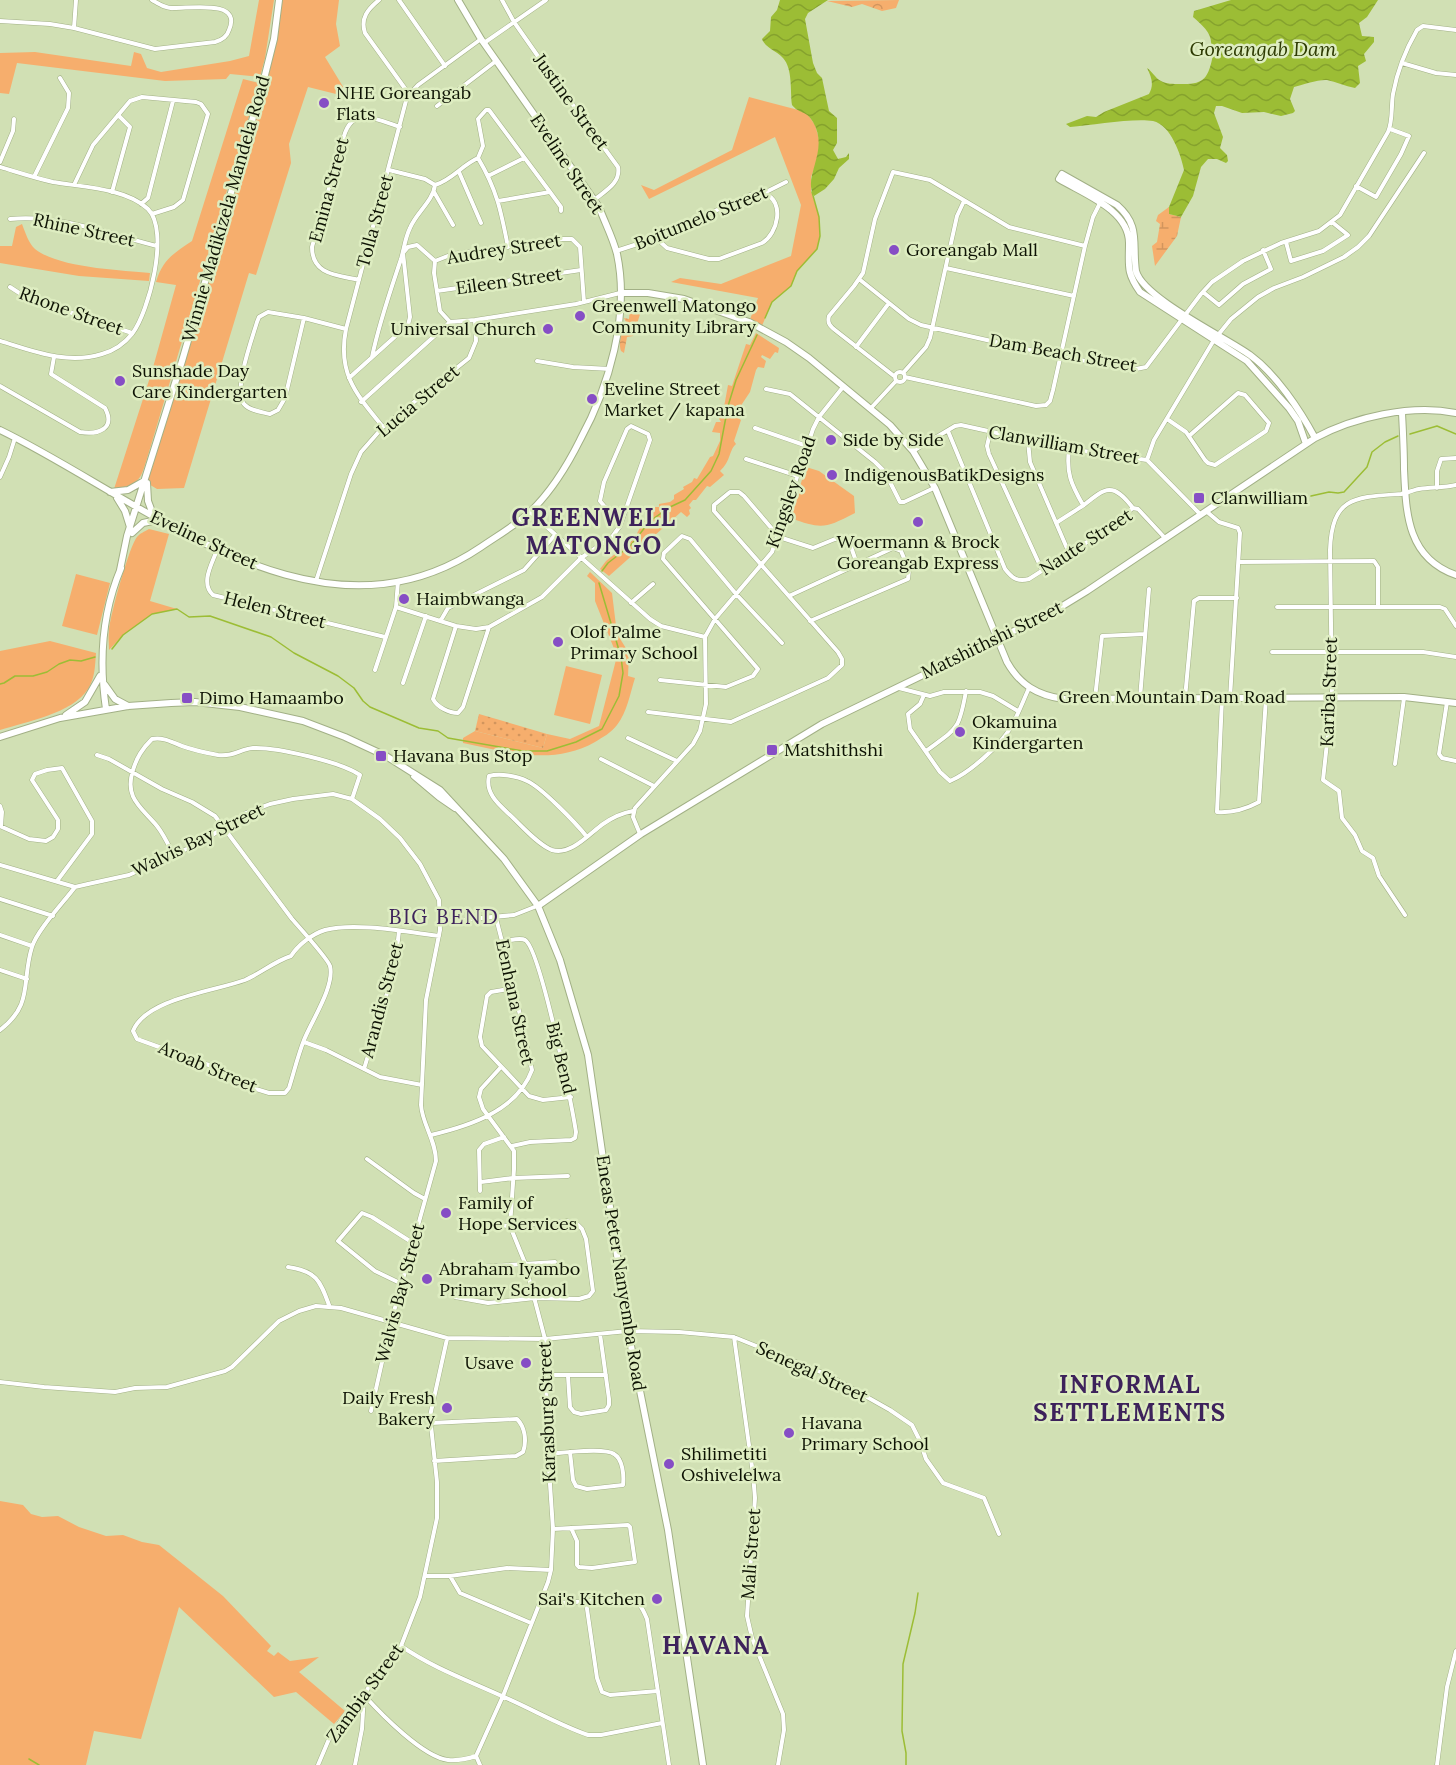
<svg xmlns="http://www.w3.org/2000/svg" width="1456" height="1765" font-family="Lora,serif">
	<defs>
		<pattern id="forest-crowns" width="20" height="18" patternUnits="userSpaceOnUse" patternTransform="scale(1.5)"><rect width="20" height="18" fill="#f6ae6d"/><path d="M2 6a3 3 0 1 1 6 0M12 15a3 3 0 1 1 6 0" fill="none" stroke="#d2955d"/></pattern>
		<pattern id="wetland-marsh" width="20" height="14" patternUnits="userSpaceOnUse" patternTransform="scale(1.5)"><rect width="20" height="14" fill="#f6ae6d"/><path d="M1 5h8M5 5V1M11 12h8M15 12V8" fill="none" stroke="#d2955d"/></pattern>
		<pattern id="garden-dots" width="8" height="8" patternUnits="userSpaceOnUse" patternTransform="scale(1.5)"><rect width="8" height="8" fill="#f6ae6d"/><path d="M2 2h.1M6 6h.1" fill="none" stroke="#d2955d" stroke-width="1.8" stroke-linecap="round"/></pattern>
		<pattern id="water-waves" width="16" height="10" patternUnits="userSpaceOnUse" patternTransform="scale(1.5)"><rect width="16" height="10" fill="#9cbd35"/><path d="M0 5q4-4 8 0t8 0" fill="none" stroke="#85a22d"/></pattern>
	</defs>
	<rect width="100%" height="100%" fill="#d1e0b4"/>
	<path fill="#f6ae6d" d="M259 0H274L265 58 260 77 230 74 226 79 165 81 17 63 9 94 0 93V53L35 52 131 66 134 52 141 54 147 68 161 72 230 61 249 56Z
		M279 0H339L336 24 340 46 325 57 345 90 336 94 308 87 289 144 291 163 256 275 249 273 184 488 157 489 147 483 263 83Z
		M243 79 259 83 149 452C141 477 142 485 114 489L152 371 176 285 156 282C163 259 173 254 192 241Z
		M749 97 806 112 815 125 819 139 820 153 811 177V191L819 217 820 236 817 249 797 271 791 286 772 302 761 328 749 322 758 298 671 282 680 278 721 284 791 256 801 205 775 137 649 199 641 185 654 190 732 150Z
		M22 224C25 232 29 244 35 249 59 268 120 270 150 273L149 281 79 276 0 263V246H12L16 227Z
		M756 333 779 348 778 353 775 352 770 359 762 355 761 357 766 361 764 368 758 367 756 370 750 392 742 404 738 418 741 420 734 441 736 444C729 450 731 461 720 471L724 475 710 487 707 486 696 500H693L689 505 691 508 689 510 690 514 687 517 681 512 609 576 600 569 606 561 634 539 642 524 655 507H659V504L670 502 674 499V495L684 489 683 487 692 482 694 478 697 479 710 457 713 456 720 441V433L712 432 716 422H721L718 417 722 407H724L728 385 732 386 746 344 750 345Z
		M806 467 819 471 854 496 855 513C824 529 822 529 790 518Z
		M149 529 169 534 150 601 177 609 152 614 123 635 109 650C109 644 108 637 109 631 110 616 129 547 137 537 140 533 144 532 149 529Z
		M590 572 612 593 617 634 629 653 628 676 635 678C630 694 627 712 617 725 611 733 603 737 595 742 553 766 507 752 463 743V738L475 731 543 748 547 734 570 739 599 726 617 656 595 601V583L587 576Z
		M76 574 110 583 97 635 62 626Z
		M50 641 96 653C95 666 95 678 88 689 73 713 26 722 0 730V651Z
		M566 666 602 675 590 724 554 715Z
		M0 1501 23 1505 31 1514 42 1517 58 1516 79 1527 106 1536 123 1535 142 1542 159 1545 223 1596 271 1646 267 1651 274 1656 278 1652 290 1661 319 1657 299 1672 345 1711 334 1724 296 1692 274 1697 179 1607 141 1739 94 1731 86 1765H0Z"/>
	<path fill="url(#forest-crowns)" d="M899 0 896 8 882 11 862 4 852 7 827 1Z
		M641 302H644L633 336 627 337 624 353 621 351C618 343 622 329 626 322L624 318 629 319 630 309Z"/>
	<path fill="url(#wetland-marsh)" d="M1169 207V214L1181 217 1177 236 1155 266 1152 246 1157 242 1160 224 1156 221 1158 215Z"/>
	<path fill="url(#garden-dots)" d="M479 714 547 734 543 748 475 731Z"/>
	<path fill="url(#water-waves)" d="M780 0H828L808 13 805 19 813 63 817 73 822 78 829 111 837 118V143L833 150 838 159 846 157 849 153V159L839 168 834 179 825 189 814 196C802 176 830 151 813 122 806 110 799 114 792 105 790 91 793 69 783 58 777 51 765 48 762 39L770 31 771 17 777 10Z
		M1231 0H1378L1367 17 1359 23 1362 36 1374 37V42L1364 54 1366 61 1358 66 1360 83 1355 88C1345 86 1336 82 1327 80 1320 79 1301 85 1294 87L1290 99 1295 111 1293 113 1281 116 1264 112 1242 113 1222 106H1216L1214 113 1223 137 1220 148 1227 155 1228 161 1226 163 1217 159H1208L1201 167 1193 196 1181 217 1169 214V207L1184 170C1181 155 1171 125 1153 121 1133 118 1093 125 1070 127L1066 124 1087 116 1096 117 1104 112 1149 94C1154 85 1152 78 1147 68 1152 71 1155 78 1161 81 1166 84 1174 84 1179 84 1204 85 1208 79 1213 55L1210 50C1215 35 1203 26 1193 17L1194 11Z"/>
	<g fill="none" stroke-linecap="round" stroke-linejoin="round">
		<path stroke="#9cbd35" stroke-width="1.5" d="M765 318 772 302 791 286 797 271 817 249 820 236 819 217 812 192
			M1410 434 1437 426 1456 434
			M1311 496 1329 492 1338 493 1344 492 1367 467 1372 452 1385 442 1398 436
			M602 571 608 563 631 545 650 521 670 507 685 500 711 471 719 454 728 406 736 380 757 335
			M112 649 123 635 152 614 177 609 189 617 210 616 271 637 294 653 338 676 354 688 363 701 370 707 419 728 438 731 448 738 523 751H547L576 742 602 729 619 696 623 673 621 657 599 583
			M0 684 4 683 15 676H33L47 672 59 664 70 660 81 661 95 657
			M29 1759 39 1765
			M906 1765V1753L902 1731 903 1664 915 1613 918 1593"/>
		<g stroke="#a2b086" stroke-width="5">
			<path id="street" d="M379 0C368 9 360 18 365 33L409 94
				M399 0 445 66
				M502 0 514 22 549 72 618 167C621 183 605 191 594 200
				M0 21 50 24 74 28 155 49 215 42C222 40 227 37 229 30 242 0 194 8 174 8 166 9 159 4 152 0
				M74 28 76 0
				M484 43 546 0
				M1402 63 1436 73 1456 75
				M437 106 496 61
				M478 158C497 190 501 211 508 247
				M0 162 13 131 14 119
				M0 167C17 172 35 178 53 182 81 187 126 188 148 209 170 231 149 312 132 334 124 344 113 351 102 354 67 365 33 351 0 341
				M389 170 425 179 435 185
				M459 172 481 223
				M488 176 524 158
				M34 177 68 108 69 93 60 78
				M74 185 93 145 130 101 142 97 196 102 201 104 208 114 183 200 174 207 152 214
				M435 185C452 180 462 165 478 158L483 146 478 119 486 110H489L550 192 561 207V211
				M1356 186 1376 197 1401 154 1409 136 1390 129
				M112 192 130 127 118 115
				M434 192 453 225
				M498 201 550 192
				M141 204 148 198 173 101
				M10 219C59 214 109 234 157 246
				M656 238 667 248 709 259H719L762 243C778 234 785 201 765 194
				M1286 242 1291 261 1323 251 1348 235 1332 222
				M616 251 656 238 750 195 764 193 786 182
				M946 268 1074 296
				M859 279 909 319 921 325 1061 357 1136 369 1146 367 1201 294 1212 282 1243 261 1281 243 1319 231 1340 215 1388 132C1393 121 1391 106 1393 94 1397 72 1406 49 1417 30L1423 26 1456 30
				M359 280C337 275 312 275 312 247L344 136C353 105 378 120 400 127
				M10 287 27 298 132 333
				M437 291 581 270
				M1203 292 1219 305 1243 284 1271 269 1263 250
				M268 312 304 318 285 398 278 410 270 414C262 412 250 411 244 404 233 390 252 339 257 322L259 317Z
				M304 318 346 329
				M450 322 440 311 434 273 435 261 453 254 562 239H572L580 247 584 302
				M856 347 889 303
				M372 357C379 323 390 292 401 259 404 249 405 238 410 228 416 213 433 201 435 185
				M537 361 573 367 610 369
				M895 377a5 5 0 1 1 10 0a5 5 0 1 1-10 0Z
				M903 373 926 347 930 338 957 216 964 201
				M894 376 835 330C830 326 827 323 829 316L854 286 863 273 875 219 893 172 930 180 1009 227 1085 246
				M905 377 1036 406 1046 405 1050 401 1053 390 1085 246 1093 217 1100 203
				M349 378 408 325 410 317 403 253 408 247 417 245 435 261
				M0 386 80 432C98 435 116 429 105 408L51 374 54 357
				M766 389 790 394 875 462 885 472 900 502H904L934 488
				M361 402 450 322 475 320 576 304 620 293
				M871 408 896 381
				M1167 419 1186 432 1205 460 1208 463 1215 465 1266 431 1269 423 1245 395 1238 393 1189 436
				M383 427C357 395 337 374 346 329L407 97 418 85 481 39
				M755 428 807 446
				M948 431 1005 569C1012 578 1017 582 1029 579L1095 537 1133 508 1138 509 1165 538
				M990 433 987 446 989 454 1042 570
				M1028 441 1030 462 1069 553
				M1069 449C1066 473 1071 484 1083 505
				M913 451 955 426 961 425 1069 449 1147 460 1200 514
				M746 459 798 476
				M1147 460 1154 440 1214 340 1231 319 1258 297 1274 288 1303 277 1344 257 1358 247 1369 236 1424 153
				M0 477 9 457 15 438
				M1437 488V471L1441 459 1456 458
				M1206 511 1219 522 1238 528 1240 533 1230 698
				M530 512 650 619 661 626 705 637
				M1056 523C1065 517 1075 511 1084 505 1106 487 1113 482 1133 508
				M217 550C212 564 200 583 213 595L385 637
				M1240 562 1374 561 1378 567V607
				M316 581 351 474 361 452 383 427 469 358 476 341 475 320
				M789 596 893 548 901 551 909 570 908 579 810 621
				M631 603 653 584
				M396 607 456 626 476 629 489 627 542 597 581 558 612 537 620 526 650 440 648 434 631 426 627 429 604 482 600 501 605 507 624 514
				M1277 607H1440L1445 609 1456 626
				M441 620 448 608 524 570 555 535
				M456 626 433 699C437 707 449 713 458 713L463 707 489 627
				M1272 652H1423L1456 657
				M375 670 396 607 398 581
				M660 680 726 687 753 676 758 669 663 559 664 553 682 536 690 539 736 594 782 643
				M403 683 426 616
				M899 688 930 696 944 692H980L993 696 1018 711
				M924 695 920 704 908 714 910 729 940 772 950 781C969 773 1000 746 1011 727 1018 715 1023 701 1029 688
				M1095 698 1102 636 1145 634
				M1140 698 1149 589
				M1185 698 1194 601 1199 598H1237
				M1222 699 1217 812C1231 813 1246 809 1259 802L1266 698
				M1447 702 1439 754 1442 758 1456 761
				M648 712 731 722 828 678 842 665V659L838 652 714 511V505L730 492H739L744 496 779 537 813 548 835 539H842L850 544 857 564
				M628 738 677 761
				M926 751C957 728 959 731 966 691
				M97 755 109 759 162 789 192 802 215 816 292 919C299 927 328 959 330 966 335 986 312 1020 304 1040 298 1055 294 1072 289 1088L285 1093H269L253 1088 232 1080 217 1068 137 1039 133 1031C146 998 216 991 245 980 261 973 275 961 291 956 298 945 312 934 325 930 355 922 407 932 439 936
				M601 759 654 786
				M1395 764 1404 698
				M0 806 2 812 1 826
				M0 826 29 839 46 841 53 837 58 829V820L32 780 35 774 47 770 62 768 92 821V834L57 881
				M640 834 633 817 635 808 693 744 700 731 706 704 705 637 715 619 772 552 813 429 819 417 843 387
				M587 837C576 823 541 787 527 781 517 776 500 773 489 776 485 793 498 804 509 814 520 824 538 845 552 850 571 856 590 833 603 824 613 817 622 813 633 811
				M173 854C168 844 164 835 157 826 141 807 124 798 133 770 137 757 142 749 152 739 164 737 171 742 182 746 193 750 207 753 218 755 234 757 240 749 253 748 277 747 341 762 360 775L352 799
				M0 865 75 887 88 884 129 875 200 843 246 813 270 804 293 799 333 794 352 799 380 819 400 838 420 864 439 900 440 930 426 1000 421 1105C422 1124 436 1140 436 1161L391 1322 371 1411
				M0 899 53 916
				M1405 915 1379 876 1373 858 1362 851 1355 835 1342 818 1339 791 1323 780 1332 697 1330 550C1332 496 1355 497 1401 494 1407 493 1413 490 1419 489 1431 487 1444 488 1456 485
				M440 922 514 915 537 906
				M0 935 32 946
				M502 941C509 941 520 937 525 940 540 948 572 1107 576 1132L575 1138 571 1140 530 1142 512 1146
				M0 970 27 979
				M514 988 491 992 487 996 480 1037 482 1046 529 1096 543 1100 571 1097
				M0 1030C34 1004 21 982 32 947 37 930 64 902 75 887
				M304 1042 326 1050 380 1077 422 1085
				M364 1069C377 1024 395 978 399 931
				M431 1135C469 1126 517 1111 532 1070L514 988 496 918
				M367 1159 414 1193 425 1199
				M481 1182 513 1178 568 1176
				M480 1191 479 1150 484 1144 504 1137
				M288 1267C316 1271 320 1280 329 1305
				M478 1267 555 1262
				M402 1284 375 1271 338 1241 362 1213 372 1217 413 1243
				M455 1297 488 1303 535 1298 579 1299 589 1296 593 1291 586 1239 582 1229 578 1225 567 1221 510 1226 473 1224
				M734 1337 753 1474 755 1498 747 1616 752 1638 783 1714 784 1730 778 1765
				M546 1375H606
				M568 1376 570 1407 574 1412 581 1414 606 1410 609 1405V1399L600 1334
				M0 1382 44 1387 115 1392 135 1388 167 1387 225 1371 232 1367 279 1321 299 1311 316 1306 341 1308 447 1338 545 1339 628 1331 679 1332 734 1337 828 1375 890 1410 912 1425 920 1441 926 1459 943 1483 984 1498 999 1534
				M431 1423 517 1419C525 1427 527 1441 523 1452L516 1456 434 1461
				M548 1454C562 1453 604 1447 614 1454 623 1459 624 1476 623 1485L587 1489 576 1486 573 1480 570 1452
				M553 1529 628 1525 630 1527 635 1562 592 1568 579 1567 577 1565V1541L571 1528
				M425 1576H450L507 1568 551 1570
				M450 1576 460 1593 531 1623
				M543 1597 559 1603 625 1599C639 1600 642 1607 647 1619L669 1765
				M586 1602 597 1678 602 1692 610 1695 658 1691
				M401 1646C435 1669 467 1680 504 1697 532 1709 559 1725 588 1735H601L662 1723
				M364 1695C381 1714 423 1757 448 1760 458 1761 467 1759 476 1756
				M318 1765 329 1739 344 1716 364 1695 373 1680 401 1646 420 1597 437 1518V1482L430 1416 447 1339
				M355 1765 362 1729 364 1695
				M480 1765 476 1756 503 1696 548 1582 551 1570 553 1529 548 1454 545 1339 525 1263 510 1226 514 1169V1151L483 1109 479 1097 481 1089 501 1067
				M1437 1765 1447 1687 1456 1651"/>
		</g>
		<g stroke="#a2b086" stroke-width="8">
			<path id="secondary" d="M621 293H648L684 299 749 322 786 342 809 358 890 425 913 451 935 488 1007 662C1020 685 1037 695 1063 699L1404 697 1456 703
				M1402 413C1403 432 1404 451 1404 469 1406 513 1407 558 1456 575
				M0 430C143 499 317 658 481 547 497 536 516 525 530 512 551 492 567 466 580 440 609 387 630 315 617 254 613 238 605 223 599 207L481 39 458 0
				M1306 444 1298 421 1289 408 1247 361 1140 292C1126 272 1129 266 1129 243 1129 210 1084 194 1059 179L1062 174 1117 205C1141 226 1132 243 1136 271 1143 298 1225 337 1250 355 1276 374 1300 410 1315 438
				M147 483 148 501 154 517
				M110 492 128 490 144 481
				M117 498 125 511 130 527
				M132 533 143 523 157 520
				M120 570 127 536 182 361 263 83 274 39 279 0
				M105 685 115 699 128 706
				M106 709C99 662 102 613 121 568
				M66 715 85 702 100 676
				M0 737 60 718 128 706 171 703 195 702 240 707 303 721 345 737 386 756 440 790 504 859 538 906 560 960 588 1055 628 1331 668 1530 703 1765
				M414 776 439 797 455 808
				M538 906 641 834 822 724 1051 613 1087 591 1315 438C1354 417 1411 404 1456 413"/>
		</g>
		<use href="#street" stroke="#fff" stroke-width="4"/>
		<use href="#secondary" stroke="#fff" stroke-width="6"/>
	</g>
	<g fill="#864ec5" stroke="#deedc1" stroke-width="2">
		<circle cx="324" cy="103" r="6"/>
		<circle cx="894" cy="250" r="6"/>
		<circle cx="580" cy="316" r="6"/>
		<circle cx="548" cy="329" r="6"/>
		<circle cx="120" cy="381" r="6"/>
		<circle cx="592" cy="399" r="6"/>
		<circle cx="831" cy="440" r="6"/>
		<circle cx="832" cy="475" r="6"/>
		<rect x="1193" y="492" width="12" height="12" rx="3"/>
		<circle cx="918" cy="522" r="6"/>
		<circle cx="404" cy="599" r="6"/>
		<circle cx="558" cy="642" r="6"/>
		<rect x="181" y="692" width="12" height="12" rx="3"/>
		<circle cx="960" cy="732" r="6"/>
		<rect x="766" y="744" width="12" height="12" rx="3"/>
		<rect x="375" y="750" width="12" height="12" rx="3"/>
		<circle cx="446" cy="1213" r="6"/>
		<circle cx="427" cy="1279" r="6"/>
		<circle cx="526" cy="1363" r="6"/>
		<circle cx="447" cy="1408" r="6"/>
		<circle cx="789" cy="1433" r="6"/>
		<circle cx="669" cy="1464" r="6"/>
		<circle cx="657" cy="1599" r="6"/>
	</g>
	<g text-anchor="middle" stroke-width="5" stroke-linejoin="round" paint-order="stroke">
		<g font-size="18" fill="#0e1304" stroke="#deedc1" text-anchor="start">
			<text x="336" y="99">NHE Goreangab<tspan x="336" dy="21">Flats</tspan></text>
			<text x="906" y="256">Goreangab Mall</text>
			<text x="592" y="312">Greenwell Matongo<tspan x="592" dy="21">Community Library</tspan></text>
			<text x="536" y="335" text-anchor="end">Universal Church</text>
			<text x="132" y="377">Sunshade Day<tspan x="132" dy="21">Care Kindergarten</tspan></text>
			<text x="604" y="395">Eveline Street<tspan x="604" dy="21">Market / kapana</tspan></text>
			<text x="843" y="446">Side by Side</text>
			<text x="844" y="481">IndigenousBatikDesigns</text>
			<text x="1211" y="504">Clanwilliam</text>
			<text x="918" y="548" text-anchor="middle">Woermann &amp; Brock<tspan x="918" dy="21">Goreangab Express</tspan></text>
			<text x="416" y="605">Haimbwanga</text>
			<text x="570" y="638">Olof Palme<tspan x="570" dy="21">Primary School</tspan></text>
			<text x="199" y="704">Dimo Hamaambo</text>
			<text x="972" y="728">Okamuina<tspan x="972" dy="21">Kindergarten</tspan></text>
			<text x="784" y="756">Matshithshi</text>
			<text x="393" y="762">Havana Bus Stop</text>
			<text x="458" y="1209">Family of<tspan x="458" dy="21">Hope Services</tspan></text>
			<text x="439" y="1275">Abraham Iyambo<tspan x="439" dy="21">Primary School</tspan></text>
			<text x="514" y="1369" text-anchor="end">Usave</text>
			<text x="435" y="1404" text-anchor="end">Daily Fresh<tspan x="435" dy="21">Bakery</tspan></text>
			<text x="801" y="1429">Havana<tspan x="801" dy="21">Primary School</tspan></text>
			<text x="681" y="1460">Shilimetiti<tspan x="681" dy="21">Oshivelelwa</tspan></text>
			<text x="645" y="1605" text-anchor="end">Sai's Kitchen</text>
		</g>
		<g font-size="18" fill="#0e1304" stroke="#deedc1">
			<text transform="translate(571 102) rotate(54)" y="6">Justine Street</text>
			<text transform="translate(567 164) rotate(56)" y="6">Eveline Street</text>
			<text transform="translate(329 190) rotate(-75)" y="6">Emina Street</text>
			<text transform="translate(226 209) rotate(-74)" y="6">Winnie Madikizela Mandela Road</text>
			<text transform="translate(701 218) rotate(-22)" y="6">Boitumelo Street</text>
			<text transform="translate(375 221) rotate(-75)" y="6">Tolla Street</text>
			<text transform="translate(84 230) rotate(12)" y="6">Rhine Street</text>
			<text transform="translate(504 249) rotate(-9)" y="6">Audrey Street</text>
			<text transform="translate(509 281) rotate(-8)" y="6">Eileen Street</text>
			<text transform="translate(71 311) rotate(20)" y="6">Rhone Street</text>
			<text transform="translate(1063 353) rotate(10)" y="6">Dam Beach Street</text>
			<text transform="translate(418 401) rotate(-40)" y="6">Lucia Street</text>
			<text transform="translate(1064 445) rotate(10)" y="6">Clanwilliam Street</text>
			<text transform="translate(791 492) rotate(-71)" y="6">Kingsley Road</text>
			<text transform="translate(204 540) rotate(25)" y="6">Eveline Street</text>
			<text transform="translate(1086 542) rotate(-33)" y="6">Naute Street</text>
			<text transform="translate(275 610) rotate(14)" y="6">Helen Street</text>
			<text transform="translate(992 640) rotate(-26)" y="6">Matshithshi Street</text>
			<text transform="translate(1329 692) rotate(-88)" y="6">Kariba Street</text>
			<text x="1172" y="703">Green Mountain Dam Road</text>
			<text transform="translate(198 840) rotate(-26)" y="6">Walvis Bay Street</text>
			<text transform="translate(382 1000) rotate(-75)" y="6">Arandis Street</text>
			<text transform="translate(515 1002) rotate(78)" y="6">Eenhana Street</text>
			<text transform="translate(561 1058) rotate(76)" y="6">Big Bend</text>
			<text transform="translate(208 1067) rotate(23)" y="6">Aroab Street</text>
			<text transform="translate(621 1273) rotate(81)" y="6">Eneas Peter Nanyemba Road</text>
			<text transform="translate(400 1293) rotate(-75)" y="6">Walvis Bay Street</text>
			<text transform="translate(812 1372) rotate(25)" y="6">Senegal Street</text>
			<text transform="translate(547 1412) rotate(-92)" y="6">Karasburg Street</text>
			<text transform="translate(751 1554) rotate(-86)" y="6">Mali Street</text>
			<text transform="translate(365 1693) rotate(-54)" y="6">Zambia Street</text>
		</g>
		<g font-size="20" font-style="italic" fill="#2d3a02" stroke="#deedc1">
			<text x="1263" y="56">Goreangab Dam</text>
		</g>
		<g font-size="21" letter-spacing="1.5" fill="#3d225b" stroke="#deedc1">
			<text x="444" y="924">BIG BEND</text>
		</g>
		<g font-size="24" font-weight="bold" letter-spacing="1.5" fill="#3d225b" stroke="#deedc1">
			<text x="594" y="526">GREENWELL<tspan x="594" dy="28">MATONGO</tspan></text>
			<text x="1130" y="1393">INFORMAL<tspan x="1130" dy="28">SETTLEMENTS</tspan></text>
			<text x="716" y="1654">HAVANA</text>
		</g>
	</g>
</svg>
